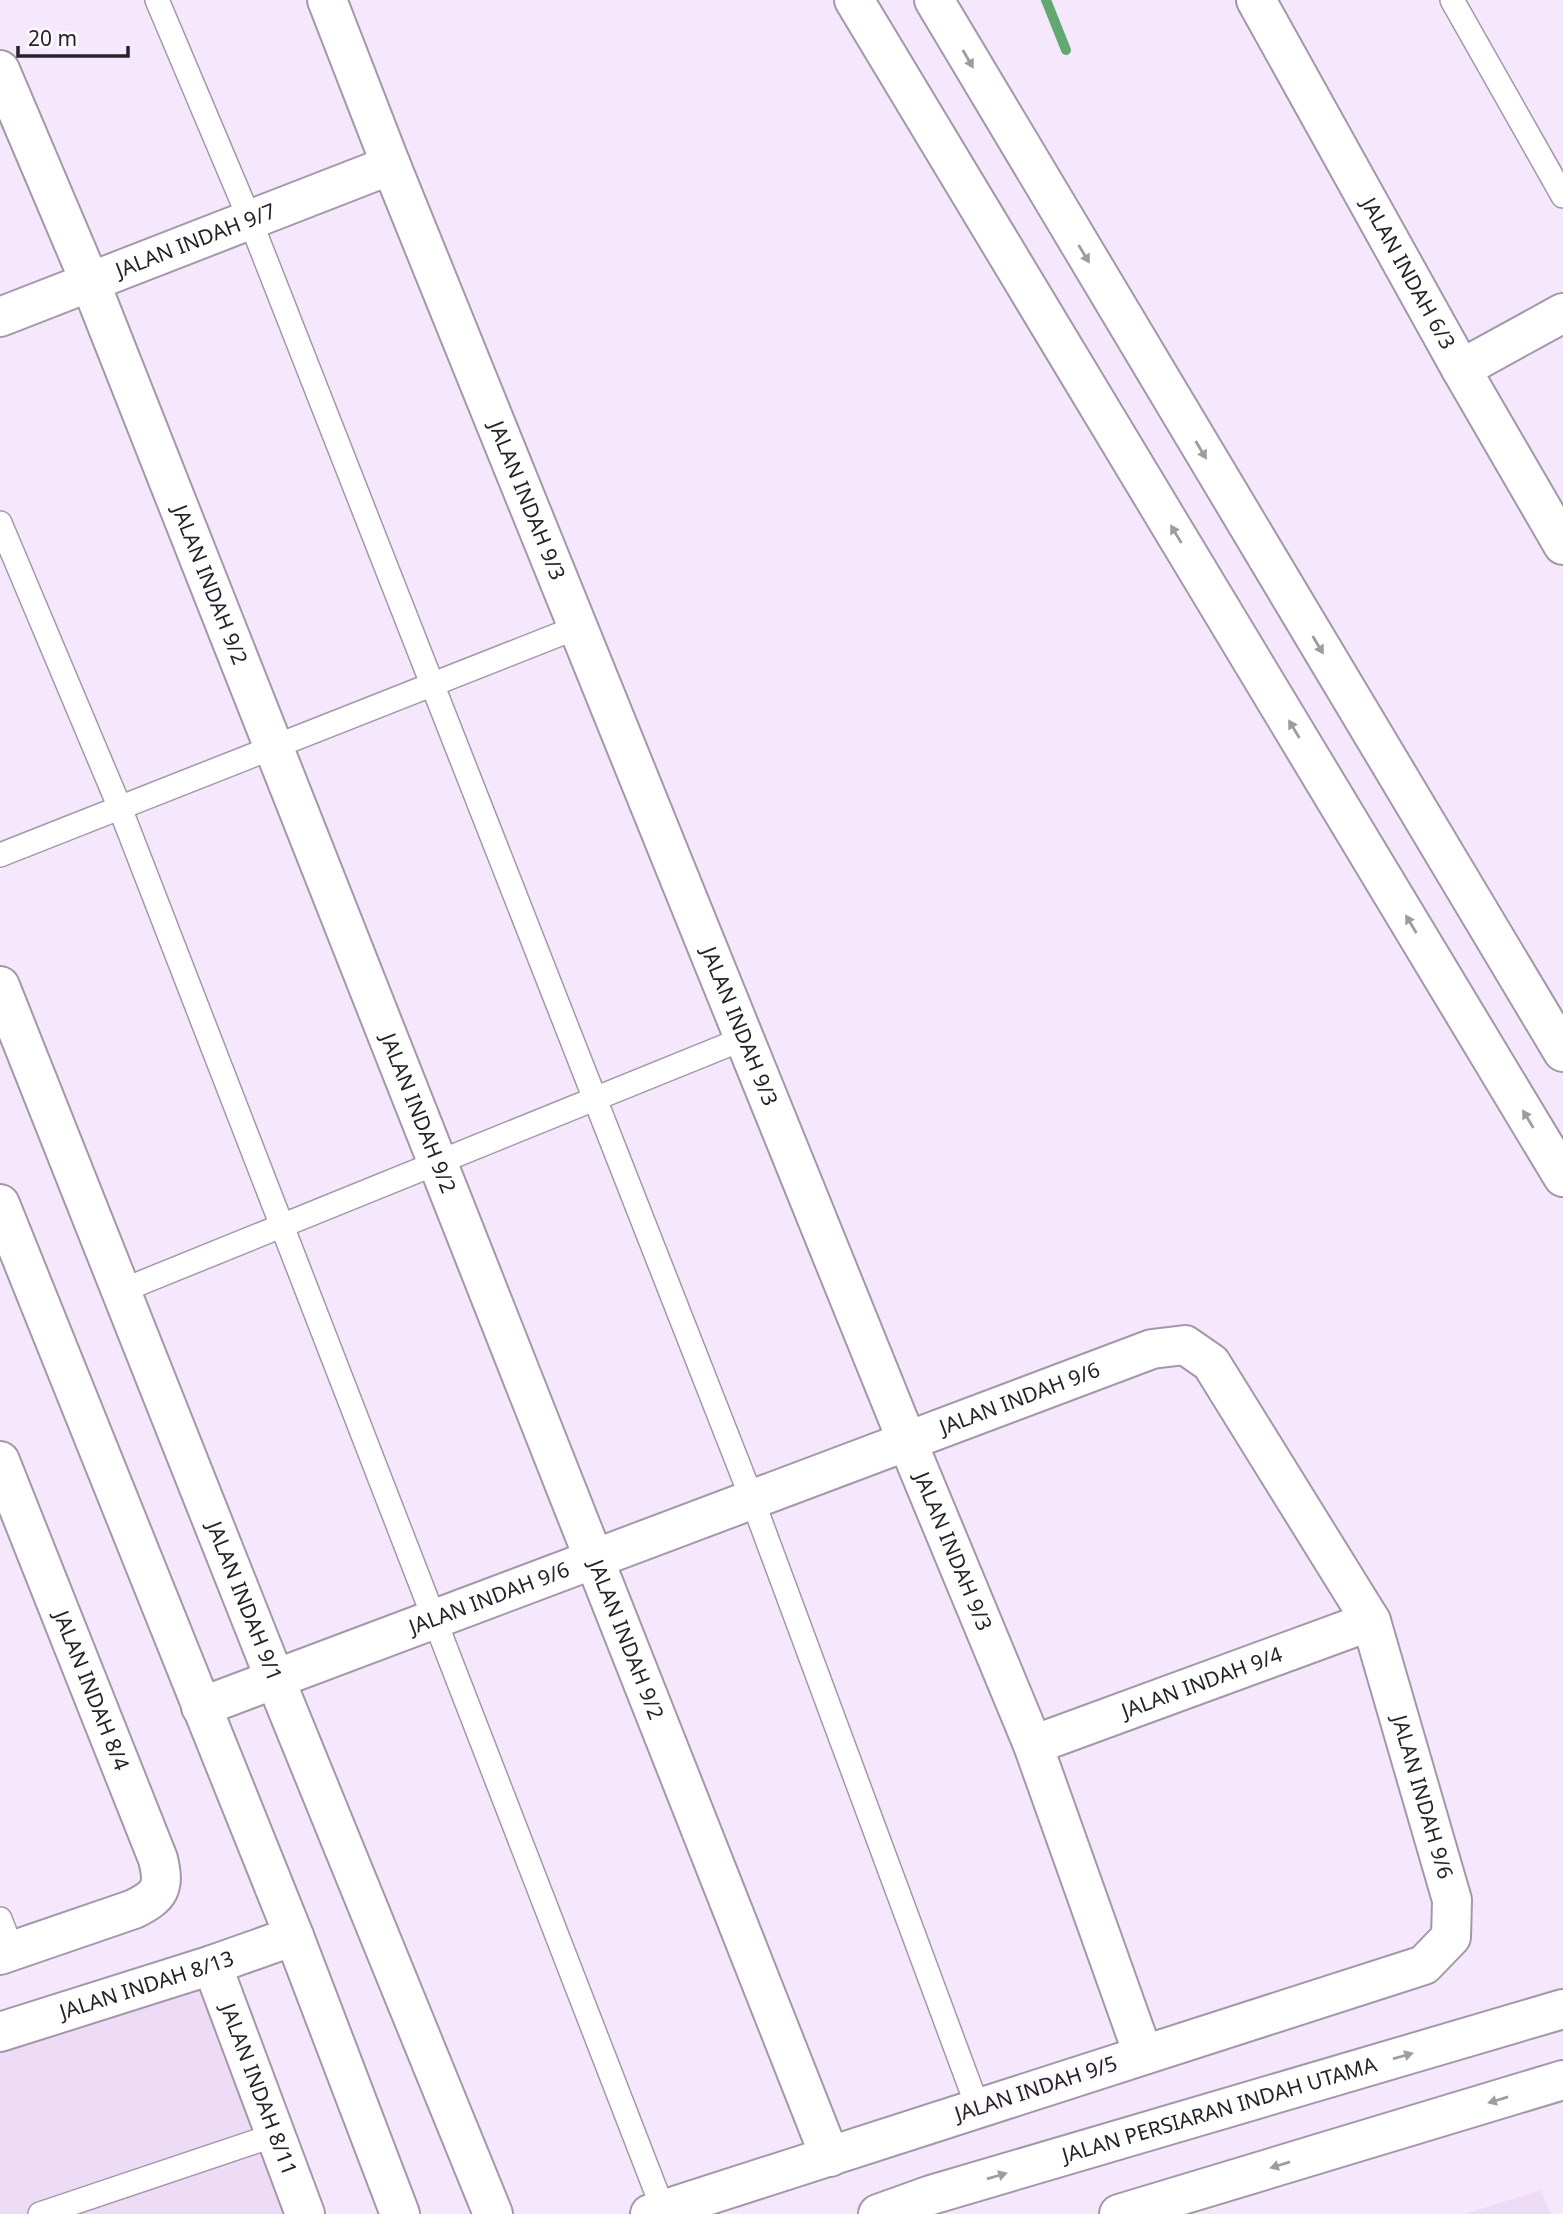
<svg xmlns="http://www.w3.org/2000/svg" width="1563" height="2214" font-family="'Noto Sans',sans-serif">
	<rect width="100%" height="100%" fill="#f6e8fc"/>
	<path fill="#eedcf6" d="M203 1983 290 2214H0V2046Z
		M1541 2190 1551 2214H1465Z"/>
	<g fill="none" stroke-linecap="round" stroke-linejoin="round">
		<path stroke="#61a871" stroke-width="10" d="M1046 0 1066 50"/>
		<g stroke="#a397a9" stroke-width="26">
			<path id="lane" d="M157 0 250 220 752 1499 978 2108
				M1452 0 1563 196
				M0 523 120 808 663 2209
				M0 855 578 627
				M121 1291 745 1038
				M0 1919 12 1950
				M40 2214 275 2135"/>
		</g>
		<g stroke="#a397a9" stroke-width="42">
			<g id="street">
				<path id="s1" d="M327 0 391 165 907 1441 1033 1745 1143 2054"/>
				<path id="s2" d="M1256 0 1461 369 1563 545"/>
				<path id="s3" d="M0 70 90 282 830 2157"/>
				<path id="s4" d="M0 317 391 165"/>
				<path d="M1461 369 1563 313"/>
				<path id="s5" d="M0 986 275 1679 493 2214"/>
				<path d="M0 1204 294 1936 400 2214"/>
				<path id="s6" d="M0 1461 158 1859C165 1888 160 1896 134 1909L0 1955"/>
				<path id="s7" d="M201 1707 1152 1349 1185 1345 1211 1363 1371 1621 1452 1900 1451 1937 1424 1965 650 2214"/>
				<path id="s8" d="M1033 1745 1371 1621"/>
				<path id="s9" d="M212 1965 305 2214"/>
				<path id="s10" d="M0 2032 212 1965 294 1936"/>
			</g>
		</g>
		<g stroke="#a397a9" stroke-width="42">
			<g id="secondary">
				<path id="s11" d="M878 2214 931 2195 1563 2009"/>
				<path d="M1119 2214 1563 2080"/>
			</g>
		</g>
		<g stroke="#a397a9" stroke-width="42">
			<path id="highway" d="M854 0 1563 1177
				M934 0 1563 1052"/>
		</g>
		<use href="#lane" stroke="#fff" stroke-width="23"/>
		<use href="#street" stroke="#fff" stroke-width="38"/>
		<use href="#secondary" stroke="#fff" stroke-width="38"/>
		<use href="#highway" stroke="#fff" stroke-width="38"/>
	</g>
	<defs><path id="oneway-solid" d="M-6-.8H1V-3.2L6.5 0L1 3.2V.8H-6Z" transform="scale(1.75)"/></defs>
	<g fill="#9e9c9f">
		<use href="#oneway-solid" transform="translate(968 59) rotate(60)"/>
		<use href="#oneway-solid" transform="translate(1084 254) rotate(59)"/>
		<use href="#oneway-solid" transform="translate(1201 450) rotate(59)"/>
		<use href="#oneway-solid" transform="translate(1176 534) rotate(-121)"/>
		<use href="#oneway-solid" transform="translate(1318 645) rotate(59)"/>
		<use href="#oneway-solid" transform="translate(1294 729) rotate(-121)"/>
		<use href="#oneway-solid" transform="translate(1411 924) rotate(-121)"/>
		<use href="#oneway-solid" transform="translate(1528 1119) rotate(-121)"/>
		<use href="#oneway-solid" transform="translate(1403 2056) rotate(-16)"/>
		<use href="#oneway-solid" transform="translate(1498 2100) rotate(163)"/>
		<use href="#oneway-solid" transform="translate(1280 2165) rotate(163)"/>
		<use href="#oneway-solid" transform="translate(997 2176) rotate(-16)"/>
	</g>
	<g text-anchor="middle" stroke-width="7" stroke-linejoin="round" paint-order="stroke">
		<g font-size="21" fill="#272229" stroke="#fdfafe">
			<text dy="7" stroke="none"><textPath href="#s4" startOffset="210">JALAN INDAH 9/7</textPath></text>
			<text dy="7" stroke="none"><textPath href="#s2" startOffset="313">JALAN INDAH 6/3</textPath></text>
			<text dy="7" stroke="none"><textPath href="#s1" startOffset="539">JALAN INDAH 9/3</textPath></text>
			<text dy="7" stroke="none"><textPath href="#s3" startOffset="556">JALAN INDAH 9/2</textPath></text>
			<text dy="7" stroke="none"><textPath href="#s1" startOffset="1106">JALAN INDAH 9/3</textPath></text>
			<text dy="7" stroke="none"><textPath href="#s3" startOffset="1124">JALAN INDAH 9/2</textPath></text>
			<text dy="7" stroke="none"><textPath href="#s7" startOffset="875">JALAN INDAH 9/6</textPath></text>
			<text dy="7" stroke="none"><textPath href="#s1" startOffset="1673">JALAN INDAH 9/3</textPath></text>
			<text dy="7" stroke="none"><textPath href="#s7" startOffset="308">JALAN INDAH 9/6</textPath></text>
			<text dy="7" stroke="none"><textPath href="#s5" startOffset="662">JALAN INDAH 9/1</textPath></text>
			<text dy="7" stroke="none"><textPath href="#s3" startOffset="1690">JALAN INDAH 9/2</textPath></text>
			<text dy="7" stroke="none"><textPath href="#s8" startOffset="180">JALAN INDAH 9/4</textPath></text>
			<text dy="7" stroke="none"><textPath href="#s6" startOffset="247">JALAN INDAH 8/4</textPath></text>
			<text dy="7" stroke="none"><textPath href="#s7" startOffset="1568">JALAN INDAH 9/6</textPath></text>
			<text dy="7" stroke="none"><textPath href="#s10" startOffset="154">JALAN INDAH 8/13</textPath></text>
			<text transform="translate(1036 2089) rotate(-18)" y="7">JALAN INDAH 9/5</text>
			<text dy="7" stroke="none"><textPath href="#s9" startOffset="133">JALAN INDAH 8/11</textPath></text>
			<text dy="7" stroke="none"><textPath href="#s11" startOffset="357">JALAN PERSIARAN INDAH UTAMA</textPath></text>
		</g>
	</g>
	<path d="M18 46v10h110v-10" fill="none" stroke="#272229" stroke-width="3.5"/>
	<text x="28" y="46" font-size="21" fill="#272229" stroke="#fdfafe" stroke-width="5" paint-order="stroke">20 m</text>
</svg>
